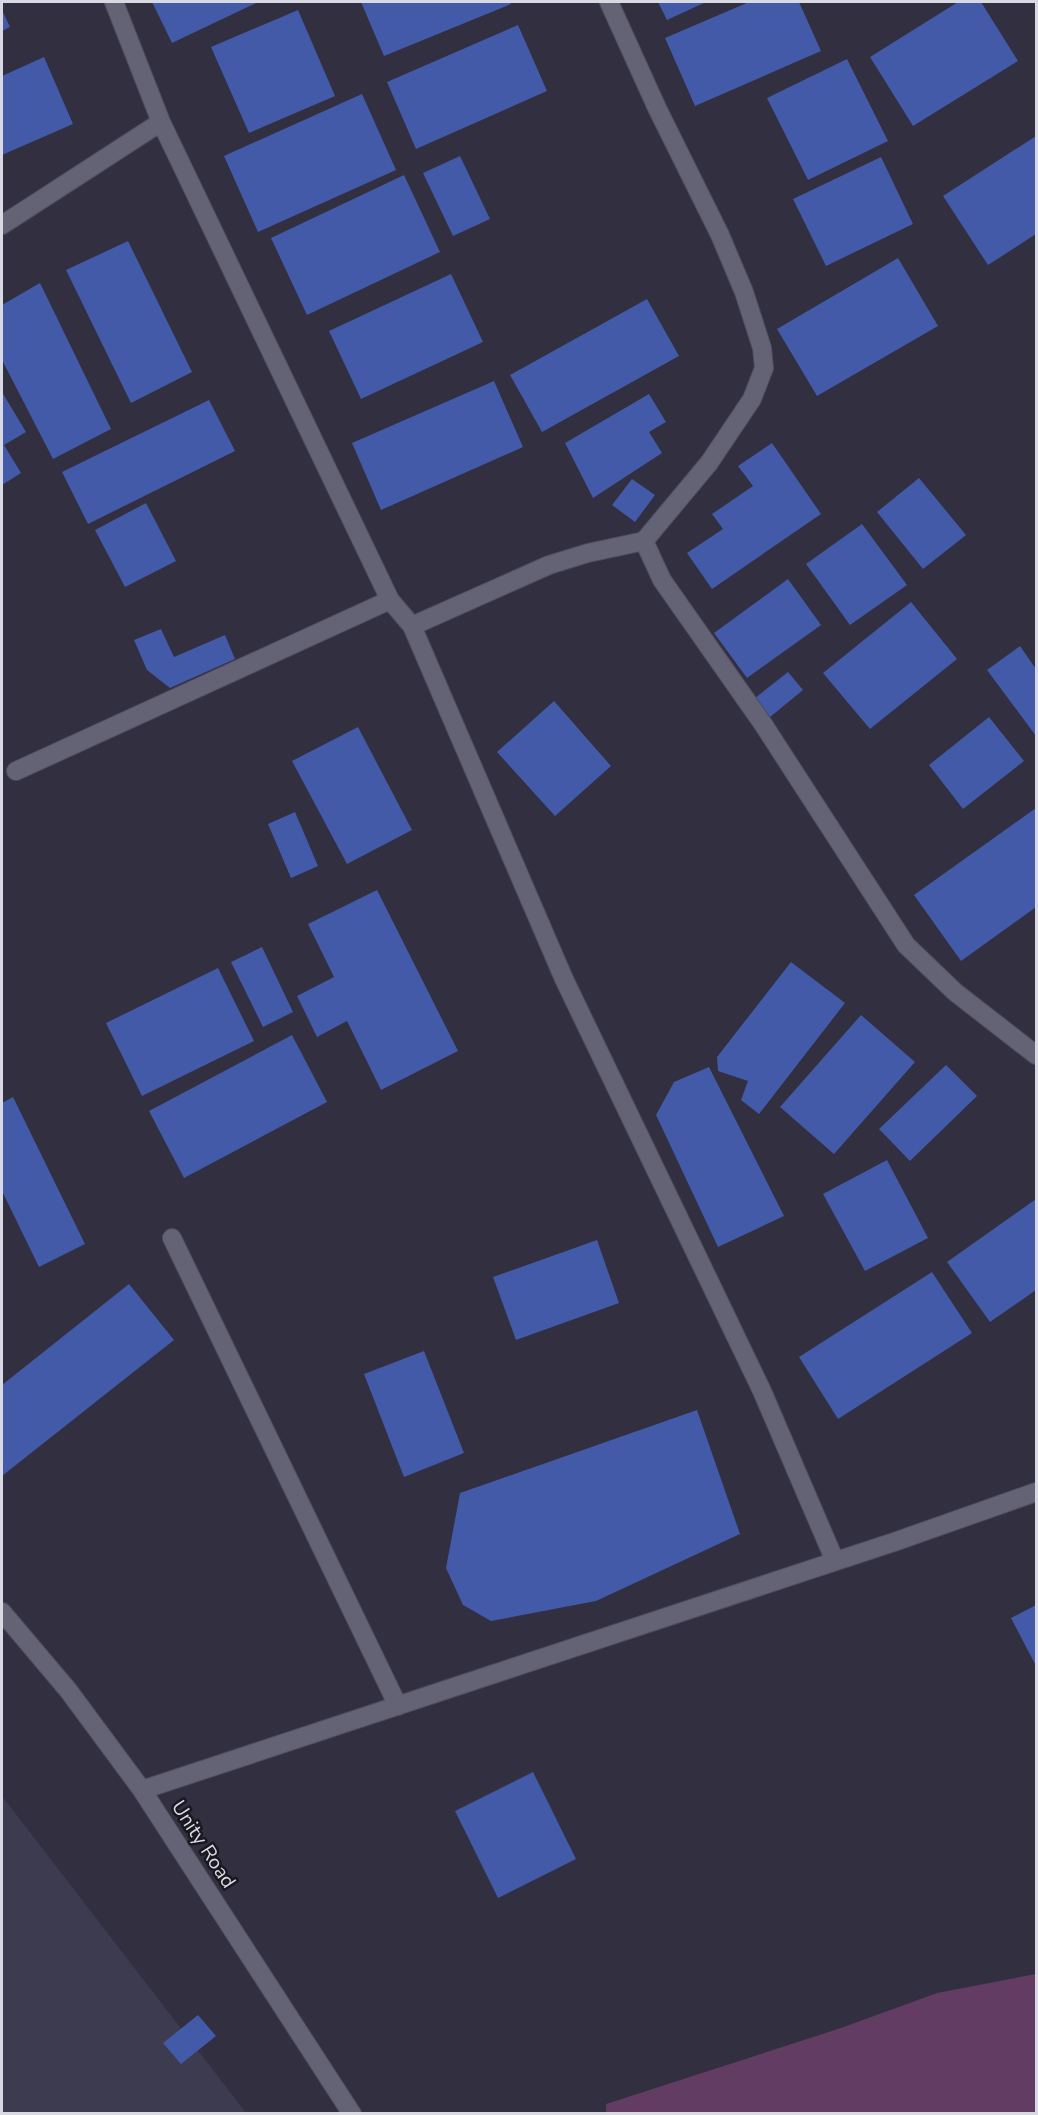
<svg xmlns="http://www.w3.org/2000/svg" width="1038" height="2115" font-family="'Nunito Sans',sans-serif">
	<rect width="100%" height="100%" fill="#312f40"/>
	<path fill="#3d3b50" d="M2 1796 246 2113H2Z"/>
	<path fill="#623c62" d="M1036 1974V2113H606V2104L841 2028 937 1993Z"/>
	<path fill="#425aa8" d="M152 2H258L172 43Z
		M361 2H510L511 4 384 56Z
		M658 2H706L667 20Z
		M749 2H799L821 51 695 106 665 38Z
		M958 2H981L1018 61 913 126 870 57Z
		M2 10 10 27 2 31Z
		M298 10 335 96 249 133 211 47Z
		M518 25 547 91 416 149 387 82Z
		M44 57 73 124 2 155V76Z
		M847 59 888 141 808 180 767 98Z
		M362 94 396 170 258 232 224 156Z
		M1036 136V234L988 265 943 196Z
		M460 156 490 219 453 236 423 173Z
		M881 157 913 224 826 266 793 199Z
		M404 175 440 252 307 315 271 238Z
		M128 241 192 372 131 403 66 270Z
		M898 258 938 326 817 396 777 329Z
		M451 274 483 342 361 399 329 331Z
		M40 283 111 429 53 459 2 360V305Z
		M647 299 679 356 542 432 510 375Z
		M494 381 523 447 381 510 352 443Z
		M2 392 26 432 4 445 21 473 2 485Z
		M649 394 666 422 649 432 662 453 593 498 565 443Z
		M209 400 235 451 88 524 62 472Z
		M772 443 821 514 712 589 687 553 723 529 712 514 753 486 738 466Z
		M919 478 966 535 923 569 877 512Z
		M632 479 655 495 635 522 612 505Z
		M146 503 176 561 125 587 95 530Z
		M862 524 907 585 850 625 806 564Z
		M788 579 821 625 747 678 714 633Z
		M911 602 957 659 870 729 823 673Z
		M161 629 174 657 225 635 235 659 170 688 147 670 134 640Z
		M1020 646 1036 669V736L987 670Z
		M788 672 803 690 770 717 755 698Z
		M554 701 611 766 555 816 497 752Z
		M989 717 1024 761 963 809 929 765Z
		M358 727 412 830 347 864 292 761Z
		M1036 808V907L961 961 914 895Z
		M295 812 318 866 291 878 268 824Z
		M377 890 458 1051 381 1090 347 1021 317 1037 297 996 334 977 308 924Z
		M262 947 293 1012 263 1027 231 962Z
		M791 962 845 1003 759 1114 741 1100 748 1081 718 1071 717 1057Z
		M218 968 254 1041 142 1096 106 1023Z
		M861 1015 915 1062 834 1154 780 1107Z
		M292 1035 327 1102 184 1178 149 1111Z
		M946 1065 977 1096 910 1161 879 1129Z
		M709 1067 784 1216 718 1247 656 1115 674 1082Z
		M13 1097 85 1244 39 1267 2 1191V1103Z
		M887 1160 928 1238 865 1271 823 1194Z
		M1036 1199V1290L990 1322 947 1262Z
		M597 1240 619 1303 516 1340 493 1277Z
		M932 1272 972 1333 838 1419 799 1357Z
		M129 1284 174 1340 2 1476V1385Z
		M424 1351 464 1453 404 1477 364 1374Z
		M697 1410 740 1534 596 1601 491 1621 463 1605 446 1568 460 1493Z
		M1036 1605V1666L1011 1618Z
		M533 1772 576 1859 498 1898 455 1811Z
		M198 2015 216 2036 181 2064 163 2043Z"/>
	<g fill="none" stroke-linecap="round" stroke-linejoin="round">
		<g stroke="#4f4d5b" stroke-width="20">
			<path id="minor" d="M114 2 161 122 390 600 412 626 549 565 588 553 644 541 662 580 763 724 906 945 955 992 1036 1055
				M609 2 657 108 720 235 744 292 762 348 764 368 752 399 709 463 644 541
				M2 225 161 122
				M412 626 564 979 762 1391 835 1561
				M16 771 390 600
				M172 1238 398 1706
				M2 1612 68 1690 142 1790 352 2114
				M142 1790 897 1541 1036 1492"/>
		</g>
		<use href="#minor" stroke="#646375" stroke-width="18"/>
	</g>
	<g text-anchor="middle" stroke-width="5" stroke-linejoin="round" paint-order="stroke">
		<g font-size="20" fill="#d9d9e4" stroke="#191820">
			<text transform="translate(204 1844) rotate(57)" y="7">Unity Road</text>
		</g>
	</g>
	<rect width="1038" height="2115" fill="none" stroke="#d9d9e4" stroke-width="6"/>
</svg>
